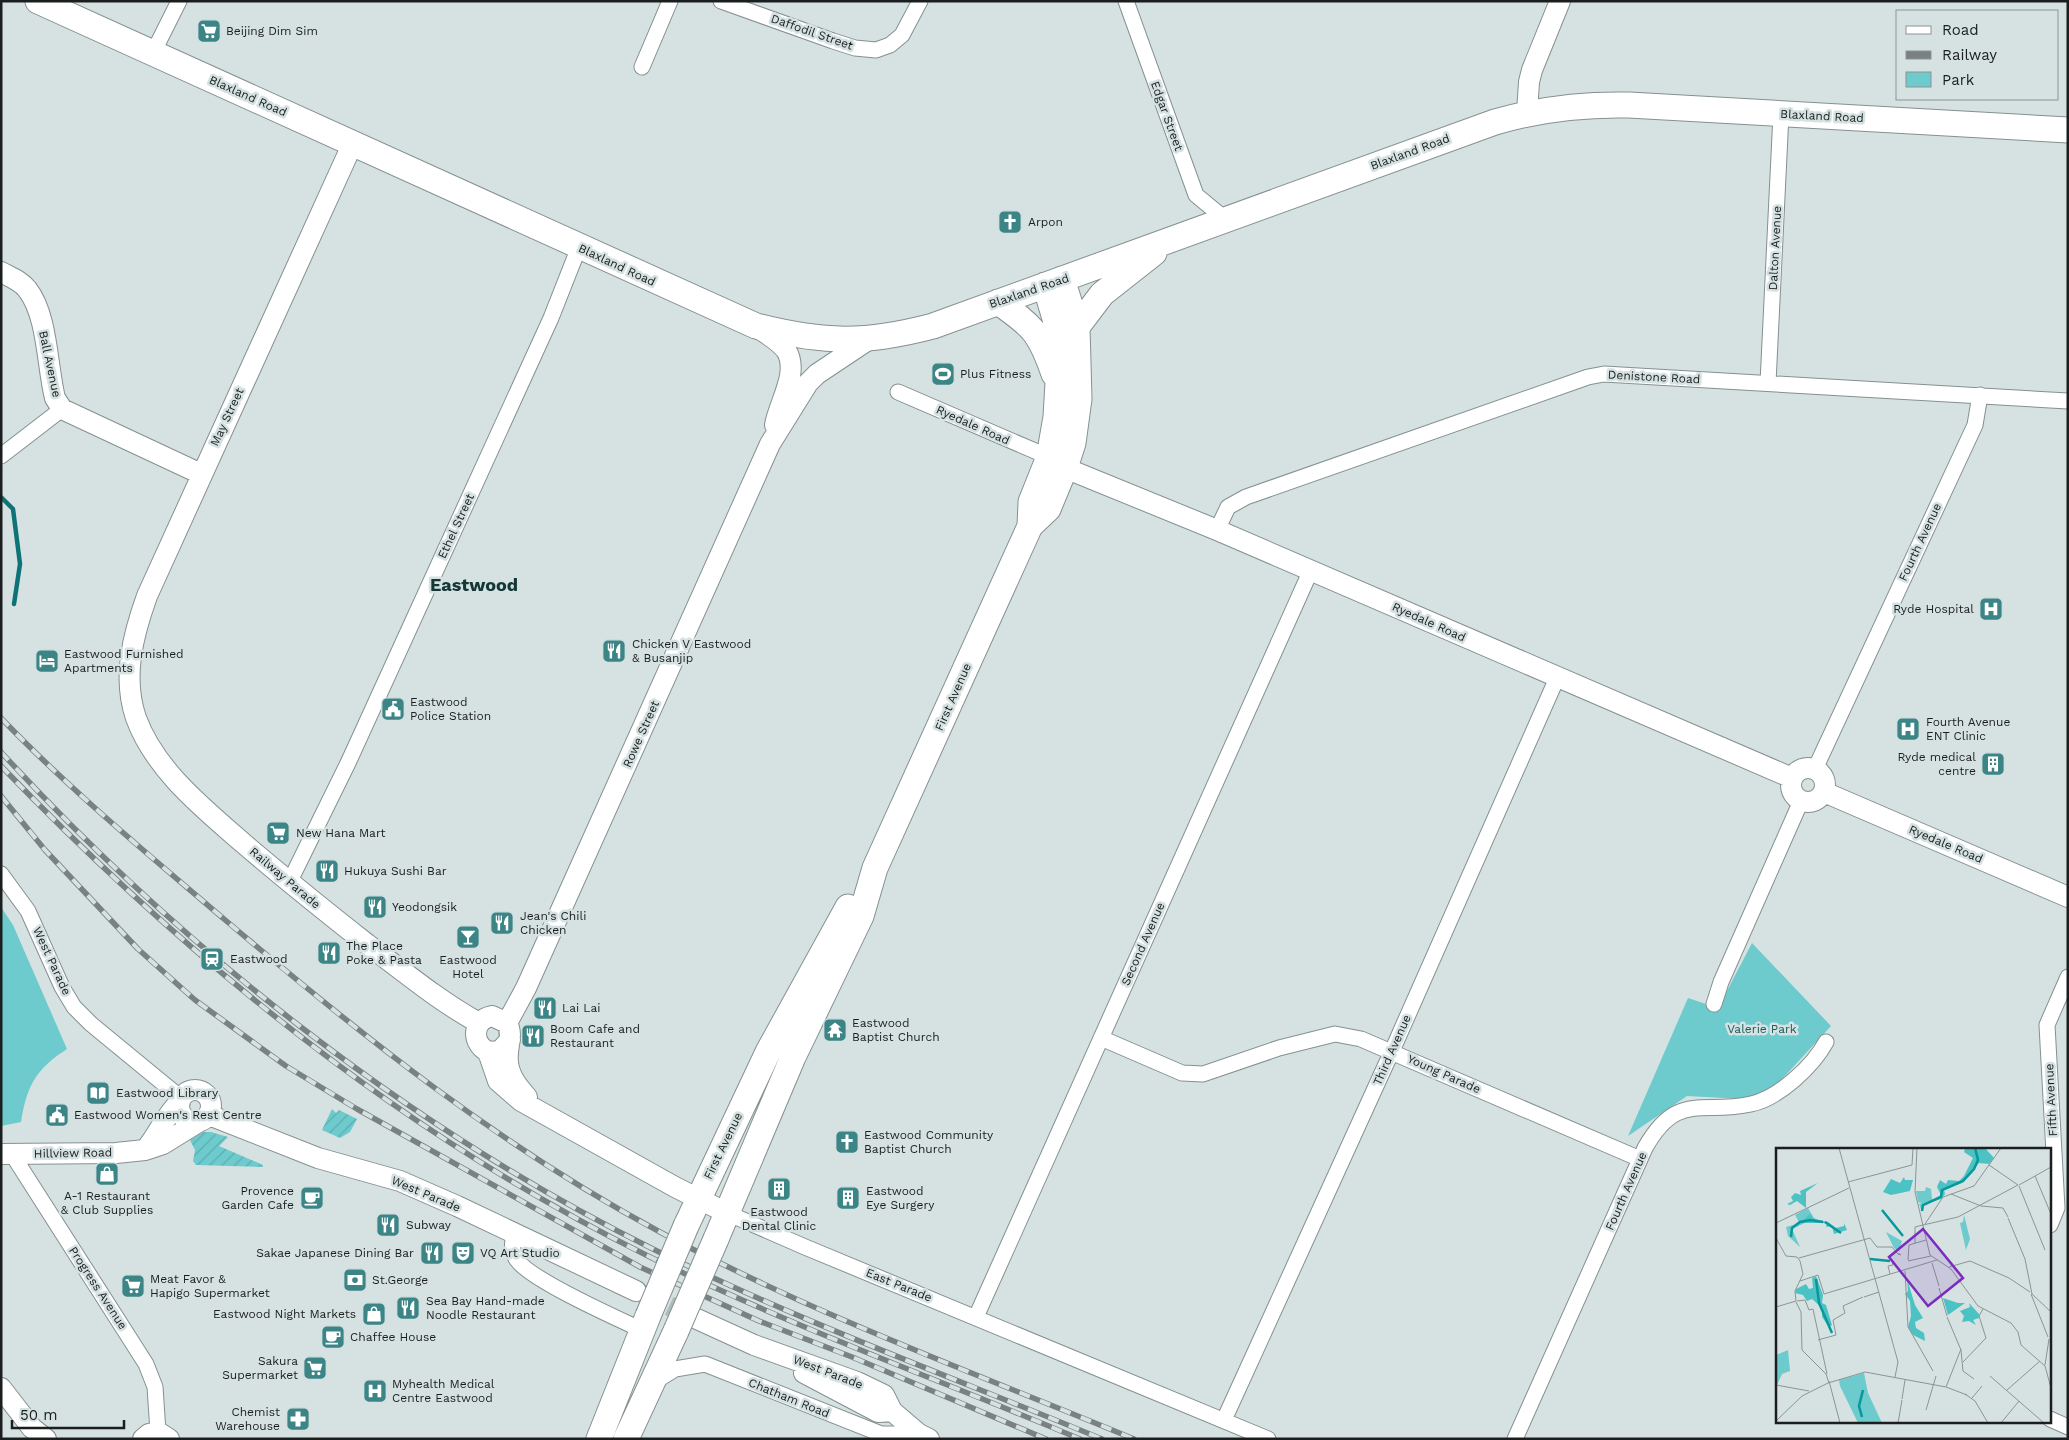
<svg xmlns="http://www.w3.org/2000/svg" width="2069" height="1440" font-family="'Work Sans',sans-serif">
	<defs>
		<pattern id="garden-furrows" width="10" height="10" patternUnits="userSpaceOnUse" patternTransform="scale(1.25)"><rect width="10" height="10" fill="#6dcacd"/><path d="M-1 1l2-2M0 10L10 0M9 11l2-2" fill="none" stroke="#5eadb0"/></pattern>
	</defs>
	<rect width="100%" height="100%" fill="#d6e2e2"/>
	<path fill="#6dcacd" d="M1 907 13 925 67 1049C36 1069 27 1085 21 1122L1 1126Z
		M1752 943 1831 1026 1772 1090 1743 1099 1687 1096 1628 1136 1688 998 1718 1008Z"/>
	<path fill="url(#garden-furrows)" d="M332 1109 336 1113 339 1110 357 1119 350 1132 340 1138 322 1130Z
		M203 1132H211L228 1137 219 1146 263 1165V1167L196 1165 193 1161 195 1150 190 1140Z"/>
	<g fill="none" stroke-linecap="round" stroke-linejoin="round">
		<path stroke="#0d7376" stroke-width="4.5" d="M2 498 13 509 20 564 14 604"/>
		<path stroke="#b0bbbb" stroke-width="20" stroke-dasharray="20 10" stroke-linecap="butt" d="M642 1293 697 1319"/>
		<g stroke="#859090" stroke-width="17">
			<path id="minor" d="M721 1 833 41 855 48 876 50 890 45 902 35 920 1
				M1126 1 1196 195 1225 219
				M153 53 179 1
				M642 67 670 1
				M1768 383 1781 114
				M898 392 1049 457
				M1 456 62 409
				M1217 530 1228 507 1246 497 1588 377 1604 374 2068 401
				M1815 769 1975 425 1980 395
				M1 874 28 911 62 987 74 1007 91 1024 181 1098
				M289 883 348 763 551 318 579 247
				M1714 1004 1721 982 1801 801
				M1101 1038 1182 1073 1203 1074 1279 1048 1335 1034 1361 1039 1640 1159
				M12 1154 146 1364 155 1387 158 1432
				M727 1213 805 1247 1268 1439
				M2050 1225 2057 1208 2047 1025 2068 977
				M514 1234C512 1243 511 1251 517 1260 531 1280 616 1318 642 1330
				M976 1317 1311 570
				M654 1382 675 1369 705 1364 881 1434H919L918 1438
				M2050 1419 2068 1427
				M1224 1420 1392 1051 1557 678
				M1515 1439 1645 1148C1677 1091 1701 1115 1751 1104 1779 1098 1813 1066 1826 1042"/>
		</g>
		<g stroke="#859090" stroke-width="22">
			<path id="tertiary" d="M1527 113 1529 82 1532 70 1560 1
				M352 145 147 596C133 635 122 677 136 718 155 770 203 808 243 843 284 878 325 911 367 944 403 971 439 1001 479 1023
				M1 272C10 277 21 281 27 289 48 315 47 367 55 398L62 409 201 474
				M758 328C767 334 779 341 786 350 800 372 779 402 775 425
				M1065 468 1217 530 1792 778
				M1791 785a17 17 0 1 1 34 0a17 17 0 1 1-34 0Z
				M1824 792 2068 897
				M507 1023 526 988 770 444 808 383 817 374 868 340
				M510 1040 500 1051 488 1052C471 1043 472 1020 492 1016L507 1023C514 1036 506 1048 508 1062 509 1076 518 1087 527 1097
				M488 1052 498 1081 521 1101 675 1187 727 1213
				M179 1106a16 16 0 1 1 32 0a16 16 0 1 1-32 0Z
				M209 1115 318 1158 400 1181 457 1206 636 1291
				M145 1150C158 1135 165 1115 180 1102
				M1 1154 116 1153 145 1150 163 1144 197 1123
				M697 1319 754 1345 857 1382 884 1395 892 1411 919 1434 929 1439
				M804 1373 878 1412 892 1411
				M1 1388 32 1428 46 1439
				M143 1439 149 1434 158 1432 169 1439"/>
		</g>
		<g stroke="#859090" stroke-width="27">
			<path id="primary" d="M38 1 756 326C823 343 865 344 933 326L1495 122C1539 109 1582 104 1629 105L2068 130
				M998 302C1033 326 1040 333 1054 374
				M1077 327 1102 294 1154 253
				M1030 526 1031 502 1049 457 1056 417 1060 348 1056 322 1045 285
				M686 1226 768 1052 848 907
				M716 1239 793 1057 861 916 875 868 1030 526 1048 509 1065 468 1073 443 1079 399 1077 327 1062 279
				M599 1439 648 1316
				M626 1439 676 1331"/>
		</g>
		<use href="#minor" stroke="#fff" stroke-width="15"/>
		<use href="#tertiary" stroke="#fff" stroke-width="20"/>
		<use href="#primary" stroke="#fff" stroke-width="25"/>
		<g stroke="#798181" stroke-width="5.5">
			<path id="rail" d="M1 718C70 790 148 854 224 919 362 1036 500 1146 660 1232 812 1314 975 1373 1134 1439
				M1 752C183 950 411 1129 653 1249 798 1321 952 1377 1102 1439
				M1 766C189 961 403 1134 646 1255 787 1325 935 1378 1080 1439
				M1 796 45 850 138 949 195 1000 286 1066 357 1109 640 1267 759 1321 852 1357 1046 1439"/>
		</g>
		<use href="#rail" stroke="#d6e2e2" stroke-width="4" stroke-dasharray="11" stroke-linecap="butt"/>
		<g stroke="#859090" stroke-width="27" stroke-linecap="butt">
			<path id="primary-bridge" d="M648 1316 686 1226
				M676 1331 716 1239"/>
		</g>
		<use href="#primary-bridge" stroke="#fff" stroke-width="25"/>
	</g>
	<defs>
		<g id="supermarket-square" transform="scale(1.25)"><rect x="-9" y="-9" width="18" height="18" rx="4" fill="#3c8587" stroke="#d6e2e2"/><path d="M-6-5.5h2.5l.6 2H6L4.5 2H-2.5L-4.4-4H-6ZM-1.5 3.2a1.3 1.3 0 1 0 .1 0ZM3 3.2a1.3 1.3 0 1 0 .1 0Z" fill="#fff"/></g>
		<g id="church-square" transform="scale(1.25)"><rect x="-9" y="-9" width="18" height="18" rx="4" fill="#3c8587" stroke="#d6e2e2"/><path d="M-1.2-6h2.4v3.5h3.3v2.4h-3.3V6h-2.4V-.1h-3.3v-2.4h3.3Z" fill="#fff"/></g>
		<g id="stadium-square" transform="scale(1.25)"><rect x="-9" y="-9" width="18" height="18" rx="4" fill="#3c8587" stroke="#d6e2e2"/><path d="M0-5a6.5 5 0 1 0 0 10a6.5 5 0 1 0 0-10ZM-3.5-1.8h7v3.6h-7Z" fill="#fff"/></g>
		<g id="hospital-square" transform="scale(1.25)"><rect x="-9" y="-9" width="18" height="18" rx="4" fill="#3c8587" stroke="#d6e2e2"/><path d="M-5-5h3v3.5h4V-5h3V5h-3V1.5h-4V5h-3Z" fill="#fff"/></g>
		<g id="restaurant-square" transform="scale(1.25)"><rect x="-9" y="-9" width="18" height="18" rx="4" fill="#3c8587" stroke="#d6e2e2"/><path d="M-5-6h1v4h1v-4h1v4h1v-4h1v5L-1.5 .5V6h-2V.5L-5-1ZM5-6V6H3V1.5H1.5Q1.5-4 5-6Z" fill="#fff"/></g>
		<g id="hotel-square" transform="scale(1.25)"><rect x="-9" y="-9" width="18" height="18" rx="4" fill="#3c8587" stroke="#d6e2e2"/><path d="M-6-4.5h1.5V1H6V5H4.5V3h-9V5H-6ZM-4 0a1.8 1.8 0 1 1 3.6 0ZM.5 0V-2.5h3Q6-2.5 6 0Z" fill="#fff"/></g>
		<g id="civic-square" transform="scale(1.25)"><rect x="-9" y="-9" width="18" height="18" rx="4" fill="#3c8587" stroke="#d6e2e2"/><path d="M-.6-6.5H3V-4.5H.6V-3L4-1V1h2V6H-6V1h2V-1L-.6-3ZM-1.2 2.5V6h2.4V2.5Z" fill="#fff"/></g>
		<g id="building-square" transform="scale(1.25)"><rect x="-9" y="-9" width="18" height="18" rx="4" fill="#3c8587" stroke="#d6e2e2"/><path d="M-4-6H4V6H1V3H-1V6H-4ZM-2.5-4.3h1.7v1.8h-1.7ZM.8-4.3h1.7v1.8H.8ZM-2.5-1h1.7V.8h-1.7ZM.8-1h1.7V.8H.8Z" fill="#fff"/></g>
		<g id="bar-square" transform="scale(1.25)"><rect x="-9" y="-9" width="18" height="18" rx="4" fill="#3c8587" stroke="#d6e2e2"/><path d="M-6-5H6L.8 .8V4.5H3.5V6h-7V4.5H-.8V.8Z" fill="#fff"/></g>
		<g id="station-square" transform="scale(1.25)"><rect x="-9" y="-9" width="18" height="18" rx="4" fill="#3c8587" stroke="#d6e2e2"/><path d="M-3-6H3Q5-6 5-4V2Q5 4 3 4L4.5 6H3L1.5 4h-3L-3 6H-4.5L-3 4Q-5 4-5 2V-4Q-5-6-3-6ZM-3.5-4v3h7v-3ZM-3.5 1v1.5H-2V1ZM2 1v1.5H3.5V1Z" fill="#fff"/></g>
		<g id="temple-square" transform="scale(1.25)"><rect x="-9" y="-9" width="18" height="18" rx="4" fill="#3c8587" stroke="#d6e2e2"/><path d="M0-6L5-2H3V0L6.5 2.5H4V6H1.5V3h-3V6H-4V2.5H-6.5L-3 0V-2H-5Z" fill="#fff"/></g>
		<g id="library-square" transform="scale(1.25)"><rect x="-9" y="-9" width="18" height="18" rx="4" fill="#3c8587" stroke="#d6e2e2"/><path d="M-6-4Q-3-5.5-.7-3.5V5Q-3 3-6 4ZM6-4Q3-5.5 .7-3.5V5Q3 3 6 4Z" fill="#fff"/></g>
		<g id="shop-square" transform="scale(1.25)"><rect x="-9" y="-9" width="18" height="18" rx="4" fill="#3c8587" stroke="#d6e2e2"/><path d="M-5-2.5h2.3a2.7 3.5 0 0 1 5.4 0H5L5.5 6h-11ZM-1.5-2.5h3a1.5 2.3 0 0 0-3 0Z" fill="#fff"/></g>
		<g id="cafe-square" transform="scale(1.25)"><rect x="-9" y="-9" width="18" height="18" rx="4" fill="#3c8587" stroke="#d6e2e2"/><path d="M-5.5-4.5H6V0H3Q3 3.5 0 3.5H-2.5Q-5.5 3.5-5.5 0ZM3-3.2v2h1.7v-2ZM-6 4.5H4V6H-6Z" fill="#fff"/></g>
		<g id="theatre-square" transform="scale(1.25)"><rect x="-9" y="-9" width="18" height="18" rx="4" fill="#3c8587" stroke="#d6e2e2"/><path d="M-5-5.5Q0-4 5-5.5V0Q5 5 0 6Q-5 5-5 0ZM-3.3-2.5H-1v1.5H-3.3ZM1-2.5H3.3v1.5H1ZM-2.8 1Q0 5.5 2.8 1Z" fill="#fff"/></g>
		<g id="bank-square" transform="scale(1.25)"><rect x="-9" y="-9" width="18" height="18" rx="4" fill="#3c8587" stroke="#d6e2e2"/><path d="M-6-4H6V4H-6ZM0-2.3a2.3 2.3 0 1 0 0 4.6a2.3 2.3 0 1 0 0-4.6Z" fill="#fff"/></g>
		<g id="pharmacy-square" transform="scale(1.25)"><rect x="-9" y="-9" width="18" height="18" rx="4" fill="#3c8587" stroke="#d6e2e2"/><path d="M-2-6h4v4h4v4h-4v4h-4v-4h-4v-4h4Z" fill="#fff"/></g>
	</defs>
	<g fill-rule="evenodd">
		<use href="#supermarket-square" x="209" y="31"/>
		<use href="#church-square" x="1010" y="222"/>
		<use href="#stadium-square" x="943" y="374"/>
		<use href="#hospital-square" x="1991" y="609"/>
		<use href="#restaurant-square" x="614" y="651"/>
		<use href="#hotel-square" x="47" y="661"/>
		<use href="#civic-square" x="393" y="709"/>
		<use href="#hospital-square" x="1908" y="729"/>
		<use href="#building-square" x="1993" y="764"/>
		<use href="#supermarket-square" x="278" y="833"/>
		<use href="#restaurant-square" x="327" y="871"/>
		<use href="#restaurant-square" x="375" y="907"/>
		<use href="#restaurant-square" x="502" y="923"/>
		<use href="#bar-square" x="468" y="937"/>
		<use href="#restaurant-square" x="329" y="953"/>
		<use href="#station-square" x="212" y="959"/>
		<use href="#restaurant-square" x="545" y="1008"/>
		<use href="#temple-square" x="835" y="1030"/>
		<use href="#restaurant-square" x="533" y="1036"/>
		<use href="#library-square" x="98" y="1093"/>
		<use href="#civic-square" x="57" y="1115"/>
		<use href="#church-square" x="847" y="1142"/>
		<use href="#shop-square" x="107" y="1174"/>
		<use href="#building-square" x="779" y="1189"/>
		<use href="#cafe-square" x="312" y="1198"/>
		<use href="#building-square" x="848" y="1198"/>
		<use href="#restaurant-square" x="388" y="1225"/>
		<use href="#restaurant-square" x="432" y="1253"/>
		<use href="#theatre-square" x="463" y="1253"/>
		<use href="#bank-square" x="355" y="1280"/>
		<use href="#supermarket-square" x="133" y="1286"/>
		<use href="#restaurant-square" x="408" y="1308"/>
		<use href="#shop-square" x="374" y="1314"/>
		<use href="#cafe-square" x="333" y="1337"/>
		<use href="#supermarket-square" x="315" y="1368"/>
		<use href="#hospital-square" x="375" y="1391"/>
		<use href="#pharmacy-square" x="298" y="1419"/>
	</g>
	<g text-anchor="middle" stroke-width="5" stroke-linejoin="round" paint-order="stroke">
		<g font-size="12" fill="#1a1e1e" stroke="#d6e2e2" text-anchor="start">
			<text x="226" y="35">Beijing Dim Sim</text>
			<text x="1028" y="226">Arpon</text>
			<text x="960" y="378">Plus Fitness</text>
			<text x="1974" y="613" text-anchor="end">Ryde Hospital</text>
			<text x="632" y="648">Chicken V Eastwood<tspan x="632" dy="14">&amp; Busanjip</tspan></text>
			<text x="64" y="658">Eastwood Furnished<tspan x="64" dy="14">Apartments</tspan></text>
			<text x="410" y="706">Eastwood<tspan x="410" dy="14">Police Station</tspan></text>
			<text x="1926" y="726">Fourth Avenue<tspan x="1926" dy="14">ENT Clinic</tspan></text>
			<text x="1976" y="761" text-anchor="end">Ryde medical<tspan x="1976" dy="14">centre</tspan></text>
			<text x="296" y="837">New Hana Mart</text>
			<text x="344" y="875">Hukuya Sushi Bar</text>
			<text x="392" y="911">Yeodongsik</text>
			<text x="520" y="920">Jean's Chili<tspan x="520" dy="14">Chicken</tspan></text>
			<text x="346" y="950">The Place<tspan x="346" dy="14">Poke &amp; Pasta</tspan></text>
			<text x="230" y="963">Eastwood</text>
			<text x="468" y="964" text-anchor="middle">Eastwood<tspan x="468" dy="14">Hotel</tspan></text>
			<text x="562" y="1012">Lai Lai</text>
			<text x="852" y="1027">Eastwood<tspan x="852" dy="14">Baptist Church</tspan></text>
			<text x="550" y="1033">Boom Cafe and<tspan x="550" dy="14">Restaurant</tspan></text>
			<text x="116" y="1097">Eastwood Library</text>
			<text x="74" y="1119">Eastwood Women's Rest Centre</text>
			<text x="864" y="1139">Eastwood Community<tspan x="864" dy="14">Baptist Church</tspan></text>
			<text x="294" y="1195" text-anchor="end">Provence<tspan x="294" dy="14">Garden Cafe</tspan></text>
			<text x="866" y="1195">Eastwood<tspan x="866" dy="14">Eye Surgery</tspan></text>
			<text x="107" y="1200" text-anchor="middle">A-1 Restaurant<tspan x="107" dy="14">&amp; Club Supplies</tspan></text>
			<text x="779" y="1216" text-anchor="middle">Eastwood<tspan x="779" dy="14">Dental Clinic</tspan></text>
			<text x="406" y="1229">Subway</text>
			<text x="414" y="1257" text-anchor="end">Sakae Japanese Dining Bar</text>
			<text x="480" y="1257">VQ Art Studio</text>
			<text x="150" y="1283">Meat Favor &amp;<tspan x="150" dy="14">Hapigo Supermarket</tspan></text>
			<text x="372" y="1284">St.George</text>
			<text x="426" y="1305">Sea Bay Hand-made<tspan x="426" dy="14">Noodle Restaurant</tspan></text>
			<text x="356" y="1318" text-anchor="end">Eastwood Night Markets</text>
			<text x="350" y="1341">Chaffee House</text>
			<text x="298" y="1365" text-anchor="end">Sakura<tspan x="298" dy="14">Supermarket</tspan></text>
			<text x="392" y="1388">Myhealth Medical<tspan x="392" dy="14">Centre Eastwood</tspan></text>
			<text x="280" y="1416" text-anchor="end">Chemist<tspan x="280" dy="14">Warehouse</tspan></text>
		</g>
		<g font-size="12" fill="#1a1e1e" stroke="#d6e2e2">
			<text transform="translate(812 32) rotate(19)" y="4">Daffodil Street</text>
			<text transform="translate(248 96) rotate(24)" y="4">Blaxland Road</text>
			<text transform="translate(1167 116) rotate(70)" y="4">Edgar Street</text>
			<text transform="translate(1822 116) rotate(3)" y="4">Blaxland Road</text>
			<text transform="translate(1410 152) rotate(-20)" y="4">Blaxland Road</text>
			<text transform="translate(1775 248) rotate(-87)" y="4">Dalton Avenue</text>
			<text transform="translate(617 265) rotate(25)" y="4">Blaxland Road</text>
			<text transform="translate(1029 291) rotate(-19)" y="4">Blaxland Road</text>
			<text transform="translate(50 364) rotate(78)" y="4">Ball Avenue</text>
			<text transform="translate(1654 377) rotate(3)" y="4">Denistone Road</text>
			<text transform="translate(227 417) rotate(-65)" y="4">May Street</text>
			<text transform="translate(973 425) rotate(24)" y="4">Ryedale Road</text>
			<text transform="translate(456 526) rotate(-65)" y="4">Ethel Street</text>
			<text transform="translate(1920 542) rotate(-65)" y="4">Fourth Avenue</text>
			<text transform="translate(1429 622) rotate(24)" y="4">Ryedale Road</text>
			<text transform="translate(953 697) rotate(-66)" y="4">First Avenue</text>
			<text transform="translate(641 734) rotate(-66)" y="4">Rowe Street</text>
			<text transform="translate(1946 844) rotate(23)" y="4">Ryedale Road</text>
			<text transform="translate(285 878) rotate(40)" y="4">Railway Parade</text>
			<text transform="translate(1143 944) rotate(-66)" y="4">Second Avenue</text>
			<text transform="translate(52 961) rotate(65)" y="4">West Parade</text>
			<text transform="translate(1392 1050) rotate(-66)" y="4">Third Avenue</text>
			<text transform="translate(1444 1074) rotate(24)" y="4">Young Parade</text>
			<text transform="translate(2051 1100) rotate(-93)" y="4">Fifth Avenue</text>
			<text transform="translate(723 1146) rotate(-64)" y="4">First Avenue</text>
			<text transform="translate(73 1153) rotate(-1)" y="4">Hillview Road</text>
			<text transform="translate(1626 1191) rotate(-66)" y="4">Fourth Avenue</text>
			<text transform="translate(426 1194) rotate(23)" y="4">West Parade</text>
			<text transform="translate(899 1285) rotate(22)" y="4">East Parade</text>
			<text transform="translate(98 1288) rotate(57)" y="4">Progress Avenue</text>
			<text transform="translate(828 1372) rotate(21)" y="4">West Parade</text>
			<text transform="translate(789 1398) rotate(22)" y="4">Chatham Road</text>
		</g>
		<g font-size="12" fill="#1a5b5d" stroke="#d6e2e2">
			<text x="1762" y="1033">Valerie Park</text>
		</g>
		<g font-size="18" font-weight="bold" fill="#153738" stroke="#d6e2e2">
			<text x="474" y="591">Eastwood</text>
		</g>
	</g>
	<g transform="translate(1776 1148)">
		<rect width="275" height="275" fill="#d6e2e2"/>
		<path d="M150 39 155 41 156 51 165 50 147 57 146 64 143 56 146 55 142 54 140 43H149ZM32 60 38 70 47 74 35 72 16 81 24 99 12 88 10 79 21 76 23 74 19 67ZM188 67 194 91 190 102 184 75 187 74ZM110 84 126 93 123 103 118 100ZM12 202 14 223 6 226 1 237 0 207ZM88 225 92 245 106 275H82L64 238 63 232Z" fill="#6dcacd"/>
		<path d="M189 0H209L218 10 213 16 203 15 186 35 168 42 169 46 165 51 146 57 165 47 161 39 164 32 170 36 172 32 183 33 188 28 197 10 188 4ZM128 29 129 32H137L134 43 115 47 107 44 115 31 124 35ZM42 35 30 44V60L21 53 14 57 11 56 17 53 15 49 19 45 25 47 24 43ZM34 66 38 71 52 74 60 80 68 78V75L71 82 58 86 56 78 50 79 51 75H24ZM40 128 47 147 46 155 50 157 56 177 53 179 46 169V160L36 151 31 153 27 147 19 145 20 141 30 136 33 141 37 140 36 130ZM131 131 139 157 147 170 139 174 140 180 148 185 149 193 137 187 132 179 135 168 134 153 129 146 132 143ZM167 150 182 155H189L172 167ZM193 155 203 166V170L197 172 200 177 193 173 186 174 188 168 184 163 194 159Z" fill="#4dc2c5"/>
		<path fill="none" stroke="#07989c" stroke-width="2.5" d="M106 62 127 88M146 63 147 57 165 49 166 42 187 33 198 21 202 12 199 0M49 74 65 85M15 89 16 80 24 74 34 72 47 74M94 111 114 113M40 131 43 155 56 185M86 269 83 258 87 242"/>
		<path fill="none" stroke="#8b9494" stroke-width="1" d="M63 0 122 214 119 229M141 0 139 44 154 107 175 121 202 158 235 175 242 184 245 197 269 218 275 240M213 17 242 37M259 28 275 66M72 34 136 17 137 0M243 37 275 19M243 38 269 102M175 46 205 58 227 60 232 69M232 70 249 111 256 146 275 164M0 75 73 40M149 76 167 49 198 38 225 0M147 77 182 69 242 37M0 90 10 108 21 109 24 113 27 126 19 143 20 153M139 95V79L147 77M116 99 122 106 125 107 124 106H122M23 110 94 90 101 99H116M132 112 133 97 150 92M132 113 155 108M194 113 233 130M156 115 163 138M173 119 194 113M129 123 132 179 157 223M114 126 112 118 117 117 116 113M233 130 254 144M24 133 42 127 48 146 161 112M163 140 171 168M255 146 272 189M88 149 103 144M21 153 29 152 33 162 37 161 51 226M20 154 25 164 26 202 50 226 53 235M0 159 20 153M171 169 185 202 187 223 198 231M42 192 60 187 57 172 69 165 67 158 87 149M187 214 210 190 203 168 207 161M269 217 273 191M214 228 268 275M53 233 64 275M0 237 33 243M170 239 185 201M231 242 264 213M189 246 199 253 212 275M196 250 206 238M126 251 129 232M150 262 160 228M0 273 26 248 52 235 89 224 170 239 191 247M122 275 126 252M225 275 243 253"/>
		<path fill="#7b2cbf" fill-opacity="0.15" stroke="#7b2cbf" stroke-width="2.5" d="M147 81 187 130 152 158 113 109Z"/>
		<rect width="275" height="275" fill="none" stroke="#1a1e1e" stroke-width="2.5"/>
	</g>
	<rect width="2069" height="1440" fill="none" stroke="#1a1e1e" stroke-width="5"/>
	<rect x="1896" y="10" width="162" height="90" fill="#d6e2e2" stroke="#8b9494"/>
	<rect x="1906" y="26" width="25" height="8" fill="#ffffff" stroke="#8b9494"/>
	<text x="1942" y="35" font-size="15" fill="#1a1e1e">Road</text>
	<rect x="1906" y="51" width="25" height="8" fill="#798181" stroke="#8b9494"/>
	<text x="1942" y="60" font-size="15" fill="#1a1e1e">Railway</text>
	<rect x="1906" y="72" width="25" height="15" fill="#6dcacd" stroke="#8b9494"/>
	<text x="1942" y="85" font-size="15" fill="#1a1e1e">Park</text>
	<path d="M12 1420v8h112v-8" fill="none" stroke="#1a1e1e" stroke-width="2.5"/>
	<text x="20" y="1420" font-size="15" fill="#1a1e1e" stroke="#d6e2e2" stroke-width="4" paint-order="stroke">50 m</text>
</svg>
